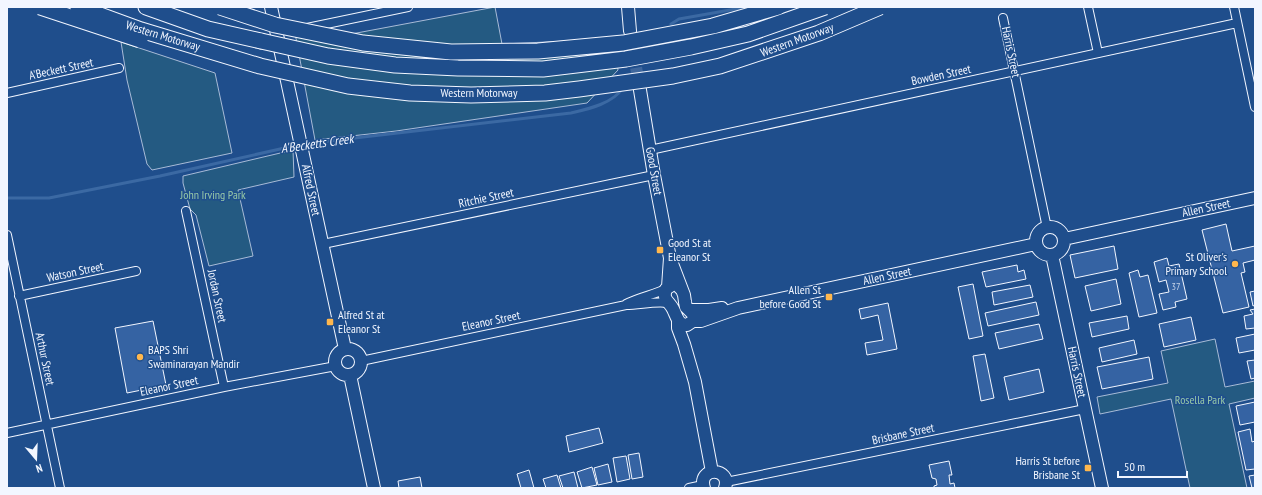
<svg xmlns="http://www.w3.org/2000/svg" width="1262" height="495" font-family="'PT Sans Narrow',sans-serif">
	<rect width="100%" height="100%" fill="#1f4e8c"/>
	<path fill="#245a82" stroke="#a8bbd7" d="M495 7 502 44 614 39 618 70 587 103 396 131 315 140 295 33 346 35Z
		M121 42 215 73 232 153 152 170 147 164 127 80Z
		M293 150 294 177 238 190 253 256 209 266 196 215 190 209 183 183V176Z
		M1215 339 1225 387 1255 381V398L1229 404 1247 488H1190L1171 399 1100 414 1097 397 1168 383 1161 351Z"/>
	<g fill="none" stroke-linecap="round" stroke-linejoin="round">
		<path stroke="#3b69a3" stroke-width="3" d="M671 24 679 19 747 7
			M303 144 571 113C588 109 612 104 623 88
			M7 198H49L160 176 298 145"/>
	</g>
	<path fill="#3563a3" stroke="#f2f6ff" d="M1226 224 1232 251 1255 246V260L1243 263 1245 272 1241 273 1249 307 1223 313 1202 230Z
		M1114 246 1118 269 1075 278 1070 255Z
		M1167 258 1169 266 1179 264 1187 299 1175 302 1176 307 1163 310 1159 294 1169 292 1166 280 1159 282 1154 262Z
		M1017 265 1018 272 1024 270 1026 279 986 287 982 272Z
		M1138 270 1140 277 1148 275 1157 313 1139 317 1129 273Z
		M1116 279 1121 304 1091 311 1085 286Z
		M973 284 983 336 969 339 958 287Z
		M1030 285 1033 297 994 305 992 292Z
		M1255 291V305L1253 306 1250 292Z
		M1036 302 1039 315 988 326 985 313Z
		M888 303 897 349 867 355 865 343 883 340 878 315 861 319 859 309Z
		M1255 309V328L1246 329 1244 316 1253 314 1250 310Z
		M1127 316 1129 329 1092 337 1089 323Z
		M1191 317 1196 340 1164 347 1159 324Z
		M153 321 166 385 127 393 115 328Z
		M1039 324 1043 339 999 349 995 333Z
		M1255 334V350L1239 353 1236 338Z
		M1134 340 1137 354 1102 362 1099 348Z
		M985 354 994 398 981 401 973 356Z
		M1149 357 1153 379 1102 389 1097 367Z
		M1255 360V378L1251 379 1247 361Z
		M1039 369 1044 392 1009 400 1004 377Z
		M1255 402V422L1240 425 1236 406Z
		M599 428 603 443 569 452 566 436Z
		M1250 429 1252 442 1255 441V469L1246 470 1238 432Z
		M639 453 643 477 632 479 628 455Z
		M626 456 630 479 617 482 613 458Z
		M949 461 952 475H949L950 484 954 483 955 488H934V486L937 485 936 479 932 478 929 465Z
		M608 464 612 482 598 485 594 468Z
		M592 467 597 485 582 488 577 472Z
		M529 470 534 488H521L517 474Z
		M574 472 578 488H563L559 476Z
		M557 475 561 488H546L543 479Z
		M1255 475V488H1252L1249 476Z
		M420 477 422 488H399L398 481Z"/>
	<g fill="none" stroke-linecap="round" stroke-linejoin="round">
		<path stroke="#3f679d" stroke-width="12" stroke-dasharray="12 6" stroke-linecap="butt" d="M633 50 639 84"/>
		<g stroke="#f2f6ff" stroke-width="10">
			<path id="street" d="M1088 7 1098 53
				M1234 7 1255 107
				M1003 18 1047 228
				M307 28 408 7
				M7 93 119 68
				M650 150 1237 23
				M186 211 224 387
				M7 235 60 488
				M323 244 654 175
				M19 296 136 271
				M626 304C639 297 653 295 666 289
				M361 361 626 305C640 305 654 301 668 303
				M7 433 224 387 336 366
				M726 482 1085 409
				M689 488 703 485"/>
		</g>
		<g stroke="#f2f6ff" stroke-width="14">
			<path id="secondary" d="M271 7 345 349
				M628 7 630 31
				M639 84 654 175 670 258 668 287
				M1036 241a14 14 0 1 1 28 0a14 14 0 1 1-28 0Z
				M1064 239 1255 198
				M1052 255 1102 488
				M671 261 684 295 685 302 686 307 694 315 693 321 687 325C678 325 677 317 673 309 669 301 662 300 666 289L672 285 676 284 681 289
				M689 310H709L722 308
				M678 320V328L684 344 695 382 712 472
				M693 321H701L738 308 1036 244
				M335 362a13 13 0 1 1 26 0a13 13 0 1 1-26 0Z
				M350 375 374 488
				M704 488C697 466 732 467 725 488"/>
		</g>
		<g stroke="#f2f6ff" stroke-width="17">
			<path id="highway" d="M146 7 208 29 261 41"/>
		</g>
		<use href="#street" stroke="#1f4e8c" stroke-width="8"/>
		<use href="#secondary" stroke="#1f4e8c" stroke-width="12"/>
		<use href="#highway" stroke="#1f4e8c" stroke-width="15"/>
		<g stroke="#f2f6ff" stroke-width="17" stroke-linecap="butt">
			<path id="highway-bridge" d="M40 7 140 40
				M78 7 141 30 260 66 348 86 410 93 471 95 545 93 579 89 673 76 720 66 819 33 880 7
				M220 7 275 25 363 43 451 52 538 51 623 43 713 26 778 7
				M261 41 328 56 395 65 458 68 543 69 626 59 691 47 748 34 825 7"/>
		</g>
		<use href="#highway-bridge" stroke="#1f4e8c" stroke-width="15"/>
	</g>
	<g fill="#ffb74d" stroke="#1f4e8c" stroke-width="1.5">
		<rect x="656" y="246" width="8" height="8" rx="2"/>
		<circle cx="1235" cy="264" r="4"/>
		<rect x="825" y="293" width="8" height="8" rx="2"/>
		<rect x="326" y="318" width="8" height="8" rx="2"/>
		<circle cx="140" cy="357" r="4"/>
		<rect x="1084" y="464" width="8" height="8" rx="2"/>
	</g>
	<g text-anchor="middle" stroke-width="3" stroke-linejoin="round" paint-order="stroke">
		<g font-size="10" fill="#c3d1e8">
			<text x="1176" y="290">37</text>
		</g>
		<g font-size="12" fill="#f2f6ff" stroke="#1f4e8c">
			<text transform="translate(163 36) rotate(17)" y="4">Western Motorway</text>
			<text transform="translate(797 40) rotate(-20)" y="4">Western Motorway</text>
			<text transform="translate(1011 52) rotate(78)" y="4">Harris Street</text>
			<text transform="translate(61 69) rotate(-12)" y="4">A'Beckett Street</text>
			<text transform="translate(941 75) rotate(-12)" y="4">Bowden Street</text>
			<text x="479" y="97">Western Motorway</text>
			<text transform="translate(654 171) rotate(80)" y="4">Good Street</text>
			<text transform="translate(311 190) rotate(78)" y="4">Alfred Street</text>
			<text transform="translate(486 198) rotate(-12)" y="4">Ritchie Street</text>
			<text transform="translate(1206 208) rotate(-12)" y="4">Allen Street</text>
			<text transform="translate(75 272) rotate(-12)" y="4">Watson Street</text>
			<text transform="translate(887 276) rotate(-12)" y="4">Allen Street</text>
			<text transform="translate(217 296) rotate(78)" y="4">Jordan Street</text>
			<text transform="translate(491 321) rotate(-12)" y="4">Eleanor Street</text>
			<text transform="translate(45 359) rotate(78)" y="4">Arthur Street</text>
			<text transform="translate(1077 372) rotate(78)" y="4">Harris Street</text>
			<text transform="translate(169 386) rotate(-12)" y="4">Eleanor Street</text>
			<text transform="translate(903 434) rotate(-12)" y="4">Brisbane Street</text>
		</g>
		<g font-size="12" fill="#97c8a6" stroke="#1f4e8c">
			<text x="213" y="199">John Irving Park</text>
			<text x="1200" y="404">Rosella Park</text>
		</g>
		<g font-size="12" fill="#f2f6ff" stroke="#1f4e8c" text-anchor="start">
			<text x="668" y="247">Good St at<tspan x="668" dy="14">Eleanor St</tspan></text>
			<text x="1227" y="261" text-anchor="end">St Oliver's<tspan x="1227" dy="14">Primary School</tspan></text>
			<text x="821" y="294" text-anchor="end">Allen St<tspan x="821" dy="14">before Good St</tspan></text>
			<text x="338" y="319">Alfred St at<tspan x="338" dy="14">Eleanor St</tspan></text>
			<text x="148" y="354">BAPS Shri<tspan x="148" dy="14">Swaminarayan Mandir</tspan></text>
			<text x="1080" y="465" text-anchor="end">Harris St before<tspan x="1080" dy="14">Brisbane St</tspan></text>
		</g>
		<g font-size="13" font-style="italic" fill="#f2f6ff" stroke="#1f4e8c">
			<text transform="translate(317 143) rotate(-8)" y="5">A'Becketts Creek</text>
		</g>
	</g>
	<rect width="1262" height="495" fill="none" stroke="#f2f6ff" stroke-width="16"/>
	<g transform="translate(36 459) rotate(161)" stroke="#1f4e8c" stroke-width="3" paint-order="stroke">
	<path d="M0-3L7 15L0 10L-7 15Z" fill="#f2f6ff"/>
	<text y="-6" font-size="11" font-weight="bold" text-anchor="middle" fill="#f2f6ff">N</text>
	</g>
	<path d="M1118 471v6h69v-6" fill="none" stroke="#f2f6ff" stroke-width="2"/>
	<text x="1124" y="471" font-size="12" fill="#f2f6ff" stroke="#1f4e8c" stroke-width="3" paint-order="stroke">50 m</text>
</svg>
